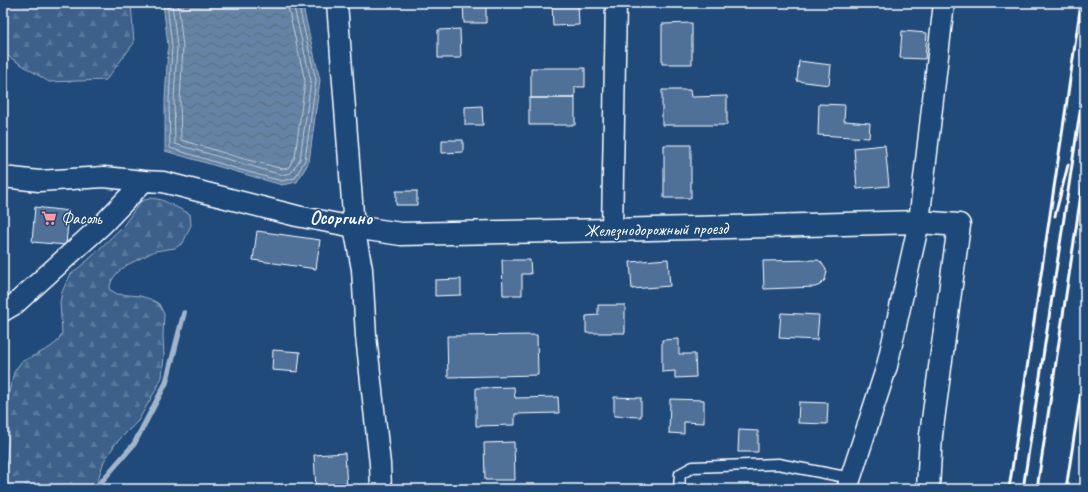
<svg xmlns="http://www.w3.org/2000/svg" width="1088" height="492" font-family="Caveat,sans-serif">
	<defs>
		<pattern id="forest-firs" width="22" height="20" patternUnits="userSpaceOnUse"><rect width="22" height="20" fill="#3c618b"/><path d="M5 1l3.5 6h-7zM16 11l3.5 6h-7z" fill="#59799c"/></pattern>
		<pattern id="water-waves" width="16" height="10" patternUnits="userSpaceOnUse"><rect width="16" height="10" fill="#6583a4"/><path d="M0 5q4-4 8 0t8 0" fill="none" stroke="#5b6d81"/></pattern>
	</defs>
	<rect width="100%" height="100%" fill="#1f4a7a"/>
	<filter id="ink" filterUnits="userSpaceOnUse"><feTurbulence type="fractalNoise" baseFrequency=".025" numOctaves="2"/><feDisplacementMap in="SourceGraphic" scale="8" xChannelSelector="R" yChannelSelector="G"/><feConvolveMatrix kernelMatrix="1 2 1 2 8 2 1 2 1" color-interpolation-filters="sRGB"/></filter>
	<g filter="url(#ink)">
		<path fill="url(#forest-firs)" stroke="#9eb0c5" d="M3 3H131L134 43 106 80 49 82 3 53Z
			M152 198 162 200 190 214 191 225 183 243 175 248 155 251 127 265 118 272 112 280 109 289 117 294 140 296 150 299 159 304 164 314 163 335 164 356 162 377 158 386 138 421 116 443 104 461 95 489H4L9 434 8 413 9 392 14 372 21 362 49 348 57 342 62 333 60 302 62 292 66 283 71 274 88 260 123 226 141 201Z"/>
		<path fill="url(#water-waves)" stroke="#a3b5c8" d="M163 3H302L320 80 309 162 297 182 282 185 165 151V100L168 46Z"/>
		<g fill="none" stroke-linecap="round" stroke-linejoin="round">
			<path stroke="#c1cddb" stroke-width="1" d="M167 3 172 47 169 100 170 148 241 170 282 181 295 178 305 160 316 80 298 3
				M172 3 177 47 174 100 175 144 282 175 291 173 300 159 311 81 293 3
				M178 3 183 47 180 100 181 140 244 159 283 169 288 168 295 157 305 81 287 3"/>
			<path stroke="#a3b5c8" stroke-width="5.5" d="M95 489 134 444 166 383 184 313"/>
		</g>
		<path fill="#507197" stroke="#fff" d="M463 3H486V23H464Z
			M552 3H578L579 25 553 26Z
			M692 23V64H662V24Z
			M460 29 461 58H438V30Z
			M902 31 927 33 925 59 900 58Z
			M799 61 831 65 829 85 797 81Z
			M531 68H585V87H575V98H531Z
			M662 90H690L691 97 727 96V125H662Z
			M529 98H575V125H529Z
			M819 104 845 105 844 121 870 123 869 138 818 135Z
			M482 106 483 125H465V107Z
			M442 140H463V152L442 153Z
			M664 145H691V198H664Z
			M885 145 889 186 857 189 854 148Z
			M396 191H417V205H396Z
			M35 207 69 211 66 245 32 242Z
			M257 231 320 240 316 269 253 260Z
			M668 259 670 286 632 289 630 262Z
			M502 260H530L531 274H522V295H503Z
			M818 260 821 262 827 271 825 280 820 285 815 287 764 289 763 261Z
			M461 279V295L435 296V280Z
			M598 305H625V333H586V316L598 315Z
			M781 313 819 315 817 340 779 338Z
			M537 335 538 375 448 377 447 336Z
			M679 339V354H695L696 377 675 378V371L662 372V340Z
			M273 350 300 352 298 372 272 370Z
			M514 387 515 398 558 397 559 413 515 414V425L476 426V388Z
			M614 397 641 398V417L614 416Z
			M670 399 704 400V423L684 422V434L669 433Z
			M799 402 828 403 827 424 798 423Z
			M739 430 758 431V452H738Z
			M514 442 515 480H485L484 443Z
			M345 453 347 489H316L314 455Z"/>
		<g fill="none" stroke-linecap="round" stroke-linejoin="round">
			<g stroke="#fff" stroke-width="13">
				<path id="lane" d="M679 489 680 474 693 467 778 464 851 478"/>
			</g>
			<g stroke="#fff" stroke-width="23">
				<path id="street" d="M337 3 354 227 362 269 366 336 380 464 381 489
					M3 177 39 181 104 177 144 181
					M612 230 616 3
					M3 311 15 304 102 225 144 181 163 182 297 216 354 227
					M847 489 887 366 919 222 944 3"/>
			</g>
			<g stroke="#fff" stroke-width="25">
				<path id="secondary" d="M354 227 401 234 612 230 919 222 959 225 931 435 928 489"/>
			</g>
			<use href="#lane" stroke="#1f4a7a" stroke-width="10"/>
			<use href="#street" stroke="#1f4a7a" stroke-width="20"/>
			<use href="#secondary" stroke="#1f4a7a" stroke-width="22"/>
			<path stroke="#fff" stroke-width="3" d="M1055 216 1068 165
				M1009 489 1065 114 1081 3
				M1023 489 1085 79
				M1037 489 1085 168
				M1066 489 1085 366"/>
		</g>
	</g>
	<defs>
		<g id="supermarket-bare" transform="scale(1.2)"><path d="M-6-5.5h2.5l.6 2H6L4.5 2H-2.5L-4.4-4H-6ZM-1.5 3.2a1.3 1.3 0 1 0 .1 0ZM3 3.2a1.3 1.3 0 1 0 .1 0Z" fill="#ff9aa2" stroke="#1f4a7a" stroke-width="2.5" paint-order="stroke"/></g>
	</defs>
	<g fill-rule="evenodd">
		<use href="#supermarket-bare" x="49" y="218"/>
	</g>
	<g text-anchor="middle" stroke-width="3" stroke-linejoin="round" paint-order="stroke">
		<g font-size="17" fill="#fff" stroke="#1f4a7a" text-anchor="start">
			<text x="61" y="224">Фасоль</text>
		</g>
		<g font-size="17" fill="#fff" stroke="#1f4a7a">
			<text transform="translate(656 229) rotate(-1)" y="6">Железнодорожный проезд</text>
		</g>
		<g font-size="19" font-weight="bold" fill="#fff" stroke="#1f4a7a">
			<text x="341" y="224">Осоргино</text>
		</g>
	</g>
	<rect width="1088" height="492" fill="none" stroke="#1f4a7a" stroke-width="16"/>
	<rect x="8" y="8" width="1072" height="476" fill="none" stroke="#fff" stroke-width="1.5" filter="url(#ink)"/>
</svg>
